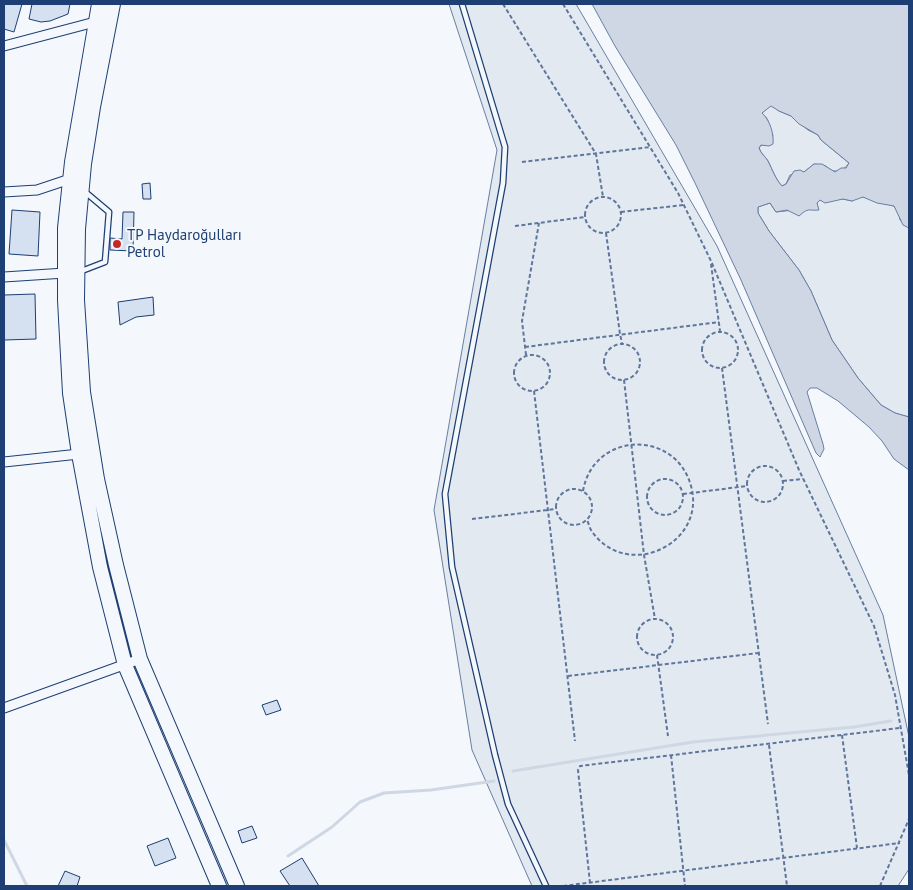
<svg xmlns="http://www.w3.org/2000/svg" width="913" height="890" font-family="'PT Sans',sans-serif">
	<rect width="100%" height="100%" fill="#f4f7fb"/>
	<path fill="#e3e9f0" stroke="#687fa3" d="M449 4H576L717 246 883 615 909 737V869L898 886H532L472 750 434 510 497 150Z
		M771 105 779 111 791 116 808 130 818 135 821 140 849 163C843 172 833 174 826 166L814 164 804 172 790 175 786 184 782 186C776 180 772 169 768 161 765 156 761 154 759 148L761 145H765L773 136C768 126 771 121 762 113Z
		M858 197H863L894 206 899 214 900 220 909 228V417L895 413 881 405 858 378 832 340 811 291 799 270 769 231 758 213V207L770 203 776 212 811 208 816 210 817 203 820 200 843 199 852 201Z"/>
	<path fill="#cfd7e4" stroke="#687fa3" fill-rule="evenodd" d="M592 4H909V228L903 225 894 206 877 203 863 197 852 201 843 199 825 203 820 200 817 203 819 210C808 211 809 207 799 216L787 210 776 212 770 203 758 207V213L769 231 799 270 811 291 832 340 858 378 881 405 895 413 909 417V470L894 459 882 441 869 427 838 401 817 388H810L807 392 823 444 824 449 820 457 816 453 741 280 695 183 676 145 615 46ZM771 106 779 111 791 116 799 124 818 135 821 140 849 163 846 168H841L835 172 822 164H814L804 172 800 170 794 171 786 184 782 186C776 180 772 169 768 161 765 156 761 154 759 148L761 145 769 146 773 144C774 134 770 120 762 113Z"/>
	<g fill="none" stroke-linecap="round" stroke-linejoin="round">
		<path stroke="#cfd7e4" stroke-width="3" d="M513 771 693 742 854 727 891 721
			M4 840 27 886
			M288 856 332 827 360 802 384 793 431 790 494 781"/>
	</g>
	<path fill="#d5e0f0" stroke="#1d3f73" d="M4 4H22L14 32 4 29Z
		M32 4H70L68 14 50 21 41 22 29 19Z
		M150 183 151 199H143L142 184Z
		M12 210 40 212 38 256 9 254Z
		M123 212H134L133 251 110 250V238L122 239Z
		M35 294 36 339 4 340V295Z
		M153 297 154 315 136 317 120 325 118 302Z
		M277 700 281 710 266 715 262 705Z
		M252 826 257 838 242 843 238 831Z
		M168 838 176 858 155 866 147 846Z
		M302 858 319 886H290L280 871Z
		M65 871 80 877 77 886H58Z"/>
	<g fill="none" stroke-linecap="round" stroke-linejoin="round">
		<g stroke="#1d3f73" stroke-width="7">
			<path id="lane" d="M462 4 505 147 503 183 445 494 452 567 495 755 508 804 546 886
				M79 272 105 262 109 212 84 191"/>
		</g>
		<g stroke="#1d3f73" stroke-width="11">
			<path id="street" d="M4 46 95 22
				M4 192 37 190 70 179
				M4 277 65 273
				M4 462 79 454
				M4 708 140 659"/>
		</g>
		<g stroke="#1d3f73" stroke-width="16">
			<path id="primary" d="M99 4 72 162 65 228V300L70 393 79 454 100 567 125 665 219 886
				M113 4 93 107 84 164 78 229 77 300 83 392 97 479 116 565 140 659 237 886"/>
		</g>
		<path stroke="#5e769c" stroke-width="2" stroke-dasharray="4 2.5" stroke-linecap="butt" d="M503 4 596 154 603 197
			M563 4 678 193 711 261 799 470 874 626 895 695 909 775
			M522 162 650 147
			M585 215a18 18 0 1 1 36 0a18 18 0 1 1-36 0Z
			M621 212 683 205
			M515 226 585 217
			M606 233 620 334 622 343
			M711 264 720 331
			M702 350a18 18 0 1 1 36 0a18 18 0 1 1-36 0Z
			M604 362a18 18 0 1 1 36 0a18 18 0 1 1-36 0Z
			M525 347 719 322
			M514 373a18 18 0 1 1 36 0a18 18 0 1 1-36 0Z
			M526 355 522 321 539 223
			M722 368 768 724
			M624 380 644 555 655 619
			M534 391 575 741
			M747 484a18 18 0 1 1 36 0a18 18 0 1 1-36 0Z
			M647 497a18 18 0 1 1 36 0a18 18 0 1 1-36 0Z
			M783 481 803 479
			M556 507a18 18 0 1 1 36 0a18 18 0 1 1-36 0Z
			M583 491C593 432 675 428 691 486 707 543 629 581 593 533 590 530 589 524 587 520
			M683 494 747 486
			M472 519 556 509
			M637 637a18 18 0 1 1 36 0a18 18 0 1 1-36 0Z
			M657 655 668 736
			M568 676 758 653
			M842 735 857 848
			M769 745 787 886
			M671 755 685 886
			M590 883 578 770 580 766 900 728
			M563 886 900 843
			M880 886 909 819"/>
		<use href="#lane" stroke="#f4f7fb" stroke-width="4.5"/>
		<use href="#street" stroke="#f4f7fb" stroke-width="9"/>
		<use href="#primary" stroke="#f4f7fb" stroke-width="14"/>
	</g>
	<circle fill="#c62828" stroke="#f4f7fb" stroke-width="2" cx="117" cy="244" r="5"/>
	<g text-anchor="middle" stroke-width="4" stroke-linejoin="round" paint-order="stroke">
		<g font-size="15" fill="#1d3f73" stroke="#f4f7fb" text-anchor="start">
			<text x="127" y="240">TP Haydaroğulları<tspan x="127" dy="17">Petrol</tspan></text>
		</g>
	</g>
	<rect width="913" height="890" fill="none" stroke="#1d3f73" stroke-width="10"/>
</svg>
